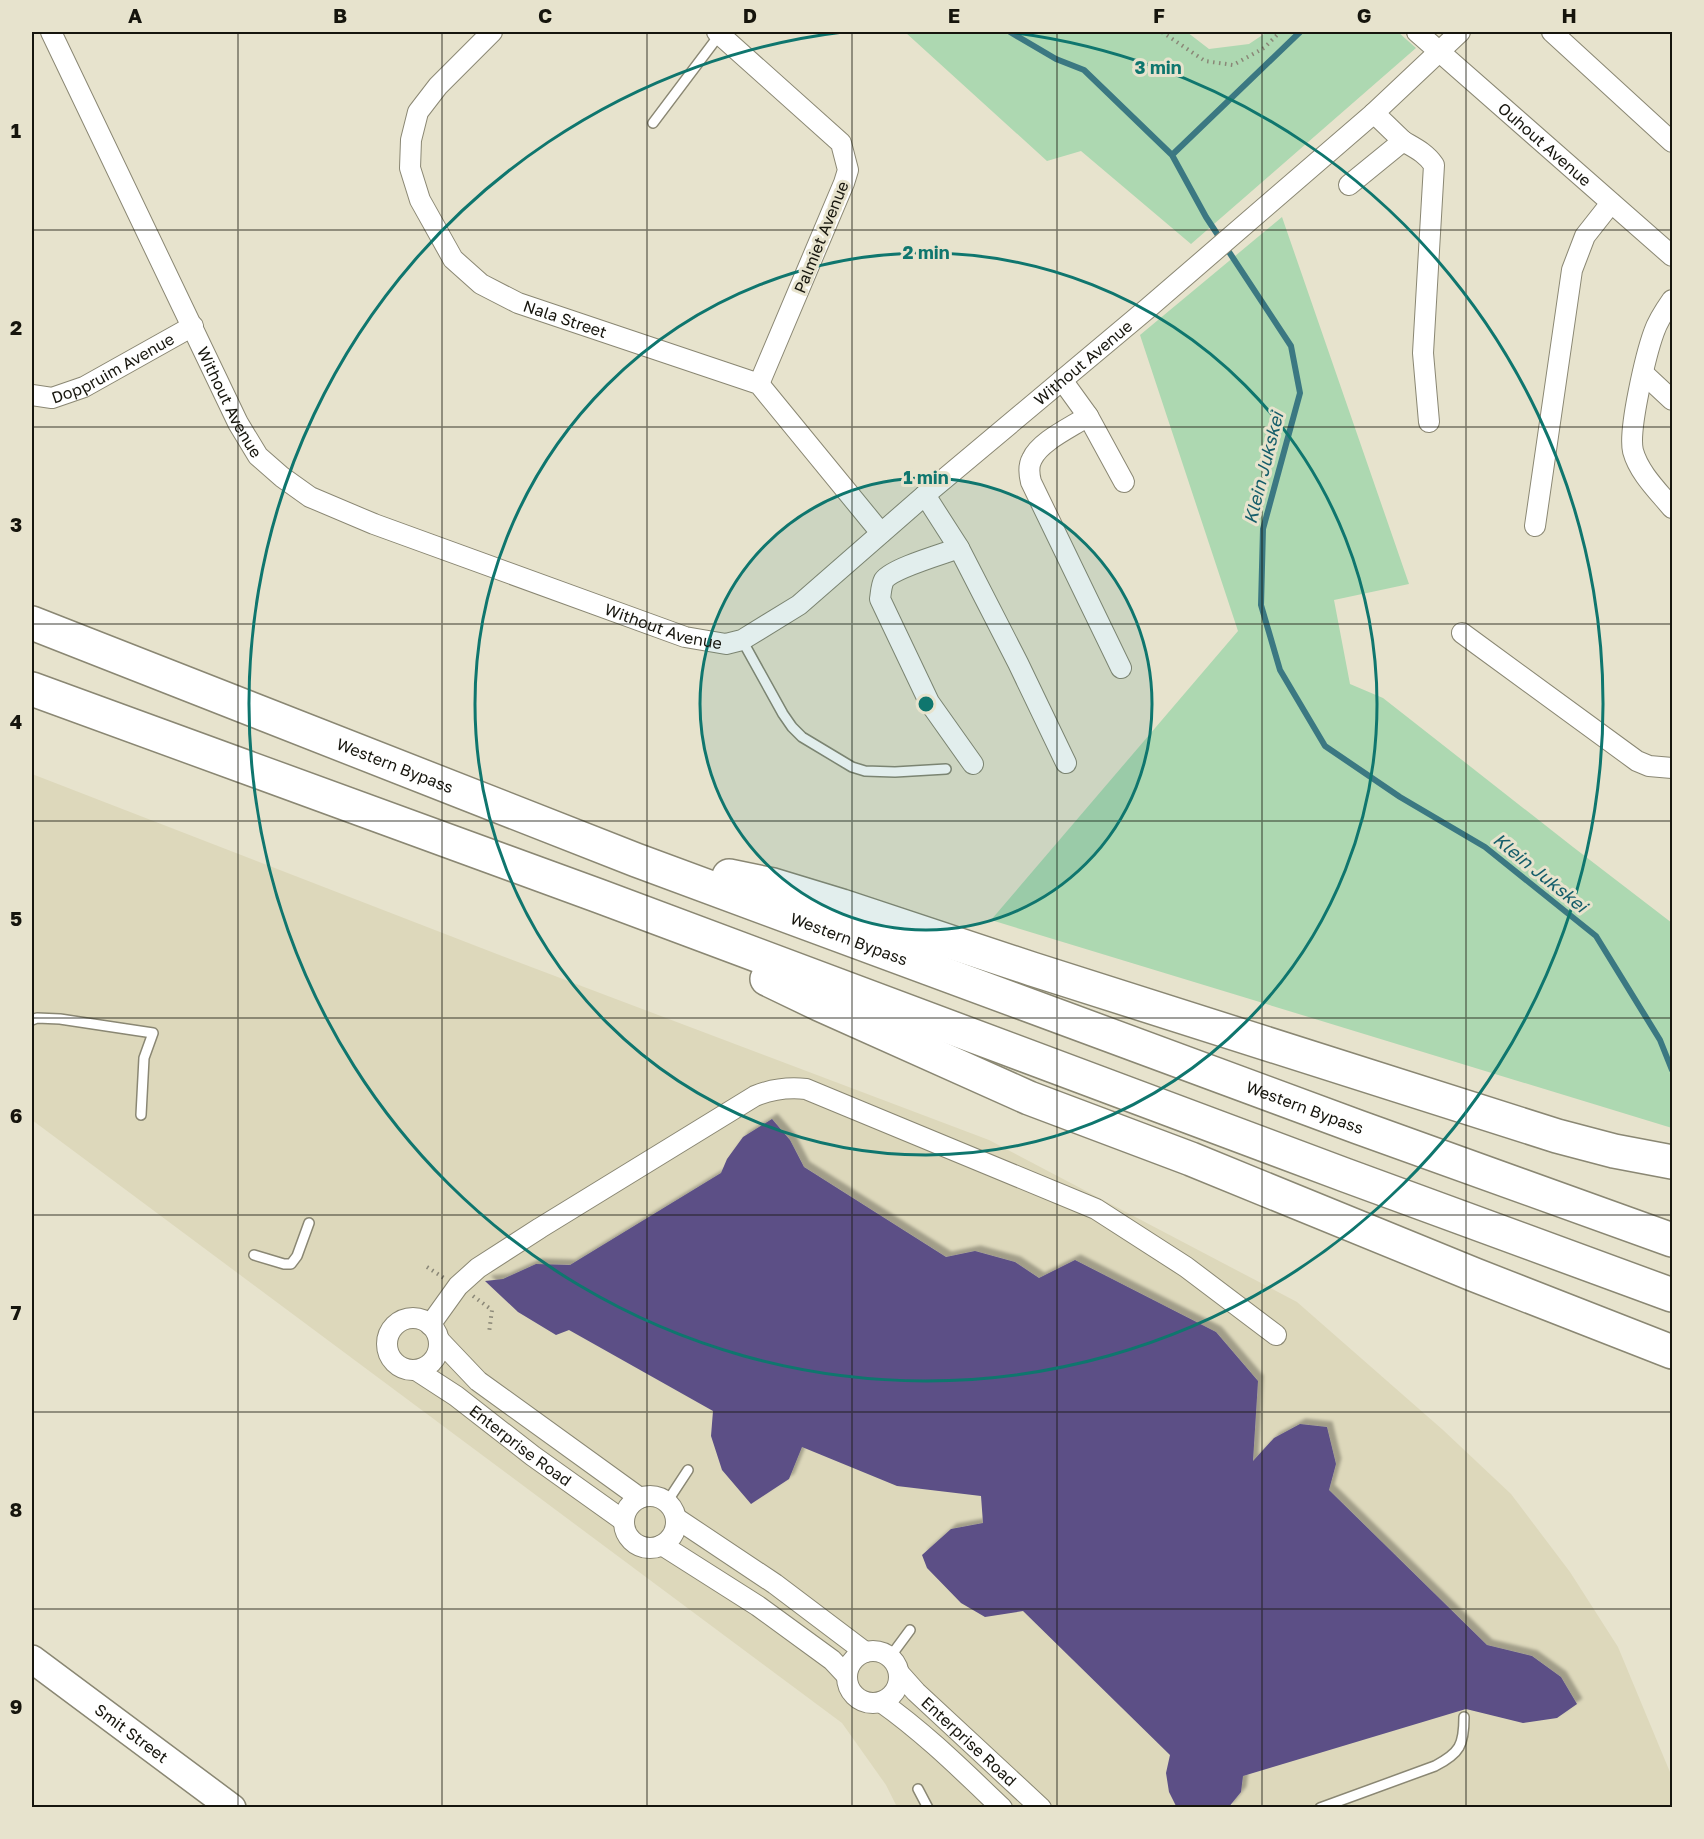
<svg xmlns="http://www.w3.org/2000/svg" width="1704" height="1839" font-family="'Golos Text',sans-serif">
	<defs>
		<filter id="shadow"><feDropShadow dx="5.5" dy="-5.5" stdDeviation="1.5" flood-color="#0004"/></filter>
	</defs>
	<rect width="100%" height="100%" fill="#e7e3cd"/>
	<path fill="#ddd8bb" d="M32 774 502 956 989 1140 1297 1302 1443 1430 1511 1494 1570 1572 1618 1647 1672 1777V1807H897L886 1785 842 1723 32 1120Z"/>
	<path fill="#add8b1" d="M905 32H1187L1209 49 1249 44 1267 32H1398L1416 48 1191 244 1081 151 1047 161Z
		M1282 217 1409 584 1334 600 1350 684 1383 698 1573 847 1672 923V1128L991 920 1238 631 1140 335Z"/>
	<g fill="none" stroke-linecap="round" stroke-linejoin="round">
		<path stroke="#3b7882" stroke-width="6" d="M1010 32 1056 59 1084 70 1172 155 1206 217 1291 346 1300 393 1263 529 1261 605 1280 670 1325 746 1400 797 1485 847 1596 936 1660 1040 1672 1070
			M1172 155 1300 32"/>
	</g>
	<path fill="#5b5086" filter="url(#shadow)" d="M772 1119 790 1140 804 1167 946 1257 975 1251 1015 1262 1039 1278 1075 1260 1216 1332 1258 1381 1253 1461 1274 1438 1300 1424 1327 1427 1336 1464 1329 1490 1487 1645 1532 1656 1561 1677 1577 1704 1557 1718 1523 1723 1466 1709 1243 1776 1241 1792 1228 1808H1177L1169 1792 1166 1773 1170 1755 1023 1611 985 1617 961 1603 927 1568 922 1555 951 1529 983 1523 981 1496 897 1486 802 1447 789 1479 751 1504 722 1470 711 1436 713 1411 569 1330 556 1335 518 1312 485 1281 503 1279 536 1264 570 1265 721 1173 727 1159 743 1137Z"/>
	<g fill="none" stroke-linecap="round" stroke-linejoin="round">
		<g stroke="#8a8773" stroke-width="12">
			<path id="lane" d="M653 123 720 34
				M742 640 783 714 792 727 802 737 852 767 865 771 895 772 946 769
				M32 1020 37 1018 60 1019 153 1033 144 1058 141 1115
				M254 1255 284 1264H291L297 1256 309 1223
				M667 1502 688 1470
				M890 1657 910 1630
				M918 1789 928 1808
				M1320 1808 1435 1766C1460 1753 1464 1745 1464 1717"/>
		</g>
		<g stroke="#8a8773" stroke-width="22">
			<g id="street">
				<path id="s1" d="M51 32 238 423 258 456 282 477 310 497 374 524 685 637 726 644 742 640 799 605 925 495 1147 309 1374 113 1460 32"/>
				<path id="s2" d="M492 32 438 86 418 112 411 140 410 168 420 200 453 259 481 284 518 303 759 384 881 533"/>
				<path d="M717 32 841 143 848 170 844 183 759 384"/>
				<path id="s3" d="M1417 32 1672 256"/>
				<path d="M1552 32 1672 142"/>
				<path d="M1374 113 1403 141"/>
				<path d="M1349 185 1403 141C1415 148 1426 153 1434 165L1423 353 1429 422"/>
				<path d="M1672 300C1665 310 1658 320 1654 332 1646 354 1628 430 1633 451 1639 473 1658 491 1672 508"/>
				<path d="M1643 373 1672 400"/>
				<path d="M1062 380 1088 416C1072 427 1040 441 1032 459 1028 466 1029 474 1031 482L1121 668"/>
				<path id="s4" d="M32 395 52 398 84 387 193 326"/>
				<path d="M1088 416 1124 482"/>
				<path d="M925 495 959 548 1018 663 1066 763"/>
				<path d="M1535 526 1572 270 1585 236 1611 203"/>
				<path d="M959 548C943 554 893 568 884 580 881 586 881 593 880 599L929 702 973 764"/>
				<path d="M1462 633 1637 761 1649 766 1672 768"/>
				<circle cx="413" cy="1344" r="26"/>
				<path d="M430 1325 458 1286 478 1268 540 1228 755 1096C772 1089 787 1087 806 1089L1096 1209 1186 1267 1276 1335"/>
				<path d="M439 1340 478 1381 640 1498"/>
				<path id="s5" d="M416 1370 456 1396 533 1456 624 1521"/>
				<circle cx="650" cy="1522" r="26"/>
				<path d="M676 1518 775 1584 865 1652"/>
				<path d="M662 1545 758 1606 832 1660 847 1676"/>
				<circle cx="873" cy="1677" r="26"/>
				<path id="s6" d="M899 1673 916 1692 1041 1808"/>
				<path d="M881 1702C925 1733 963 1771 1002 1808"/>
			</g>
		</g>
		<g stroke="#8a8773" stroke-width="30">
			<g id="secondary">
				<path id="s7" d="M32 1659 232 1808"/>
			</g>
		</g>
		<g stroke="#8a8773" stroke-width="36">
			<g id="highway">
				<path id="s8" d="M32 623 636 860 1358 1127 1672 1240"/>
				<path d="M32 689 599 896 1345 1175 1672 1295"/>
				<path d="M729 876 773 885 842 906 1032 969 1557 1136 1614 1151 1672 1162"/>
				<path d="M767 979 819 1004 1029 1098 1191 1159 1475 1275 1672 1352"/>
			</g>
		</g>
		<path stroke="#8a8777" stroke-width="4" stroke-dasharray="1.5 4.5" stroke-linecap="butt" d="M1162 32 1205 61 1233 65 1264 48 1280 32
			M427 1267 444 1278
			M473 1296 492 1310 489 1333"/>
		<use href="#lane" stroke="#fff" stroke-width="9"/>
		<use href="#street" stroke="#fff" stroke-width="20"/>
		<use href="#secondary" stroke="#fff" stroke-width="27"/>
		<use href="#highway" stroke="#fff" stroke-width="33"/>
	</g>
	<path fill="none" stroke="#16150d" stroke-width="1.5" stroke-opacity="0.55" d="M238 32V1808M442 32V1808M647 32V1808M852 32V1808M1057 32V1808M1262 32V1808M1466 32V1808M32 230H1672M32 427H1672M32 624H1672M32 821H1672M32 1018H1672M32 1215H1672M32 1412H1672M32 1609H1672"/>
	<circle cx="926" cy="704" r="226" fill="#0f766e" fill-opacity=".12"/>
	<g fill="none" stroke="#0f766e" stroke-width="3">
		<circle cx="926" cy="704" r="226"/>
		<circle cx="926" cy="704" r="451"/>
		<path d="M1009 32A677 677 0 1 1 843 32"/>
	</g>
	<g text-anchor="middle" stroke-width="6" stroke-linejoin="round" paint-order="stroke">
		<g font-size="16" fill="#16150d" stroke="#e7e3cd">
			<text dy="6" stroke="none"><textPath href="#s3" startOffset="170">Ouhout Avenue</textPath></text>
			<text transform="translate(821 237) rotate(-68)" y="6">Palmiet Avenue</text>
			<text dy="6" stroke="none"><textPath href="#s2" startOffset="396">Nala Street</textPath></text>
			<text dy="6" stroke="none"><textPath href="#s1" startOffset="1437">Without Avenue</textPath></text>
			<text dy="6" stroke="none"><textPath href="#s4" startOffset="88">Doppruim Avenue</textPath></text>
			<text dy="6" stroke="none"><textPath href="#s1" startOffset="411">Without Avenue</textPath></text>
			<text dy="6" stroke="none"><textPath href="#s1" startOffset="915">Without Avenue</textPath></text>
			<text dy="6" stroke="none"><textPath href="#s8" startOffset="390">Western Bypass</textPath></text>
			<text dy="6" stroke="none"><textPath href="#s8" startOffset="876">Western Bypass</textPath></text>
			<text dy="6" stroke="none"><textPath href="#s8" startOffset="1362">Western Bypass</textPath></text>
			<text dy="6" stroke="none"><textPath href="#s5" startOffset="129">Enterprise Road</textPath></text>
			<text dy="6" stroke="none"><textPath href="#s7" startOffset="124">Smit Street</textPath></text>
			<text dy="6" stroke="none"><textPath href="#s6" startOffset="98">Enterprise Road</textPath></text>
		</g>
		<g font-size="18" font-style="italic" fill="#155d6a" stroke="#e7e3cd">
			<text transform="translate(1264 468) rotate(-76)" y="6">Klein Jukskei</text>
			<text transform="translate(1540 873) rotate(39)" y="6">Klein Jukskei</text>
		</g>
	</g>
	<circle cx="926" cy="704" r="9" fill="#0f766e" stroke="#e7e3cd" stroke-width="3"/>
	<g font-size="18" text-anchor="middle" font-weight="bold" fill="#0f766e" stroke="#e7e3cd" stroke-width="6" stroke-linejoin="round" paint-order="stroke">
		<text x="1158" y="74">3 min</text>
		<text x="926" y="259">2 min</text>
		<text x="926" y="484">1 min</text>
	</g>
	<rect width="1704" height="1839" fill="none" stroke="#e7e3cd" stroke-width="66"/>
	<rect x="33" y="33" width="1638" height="1773" fill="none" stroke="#16150d" stroke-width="2"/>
	<g font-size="20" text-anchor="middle" font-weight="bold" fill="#16150d">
		<text x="135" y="23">A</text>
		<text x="340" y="23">B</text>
		<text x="545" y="23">C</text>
		<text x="750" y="23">D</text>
		<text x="954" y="23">E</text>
		<text x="1159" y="23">F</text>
		<text x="1364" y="23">G</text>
		<text x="1569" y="23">H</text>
		<text x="16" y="138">1</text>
		<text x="16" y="335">2</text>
		<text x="16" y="532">3</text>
		<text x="16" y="729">4</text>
		<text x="16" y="926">5</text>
		<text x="16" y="1123">6</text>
		<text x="16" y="1320">7</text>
		<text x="16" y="1517">8</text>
		<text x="16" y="1714">9</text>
	</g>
</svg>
